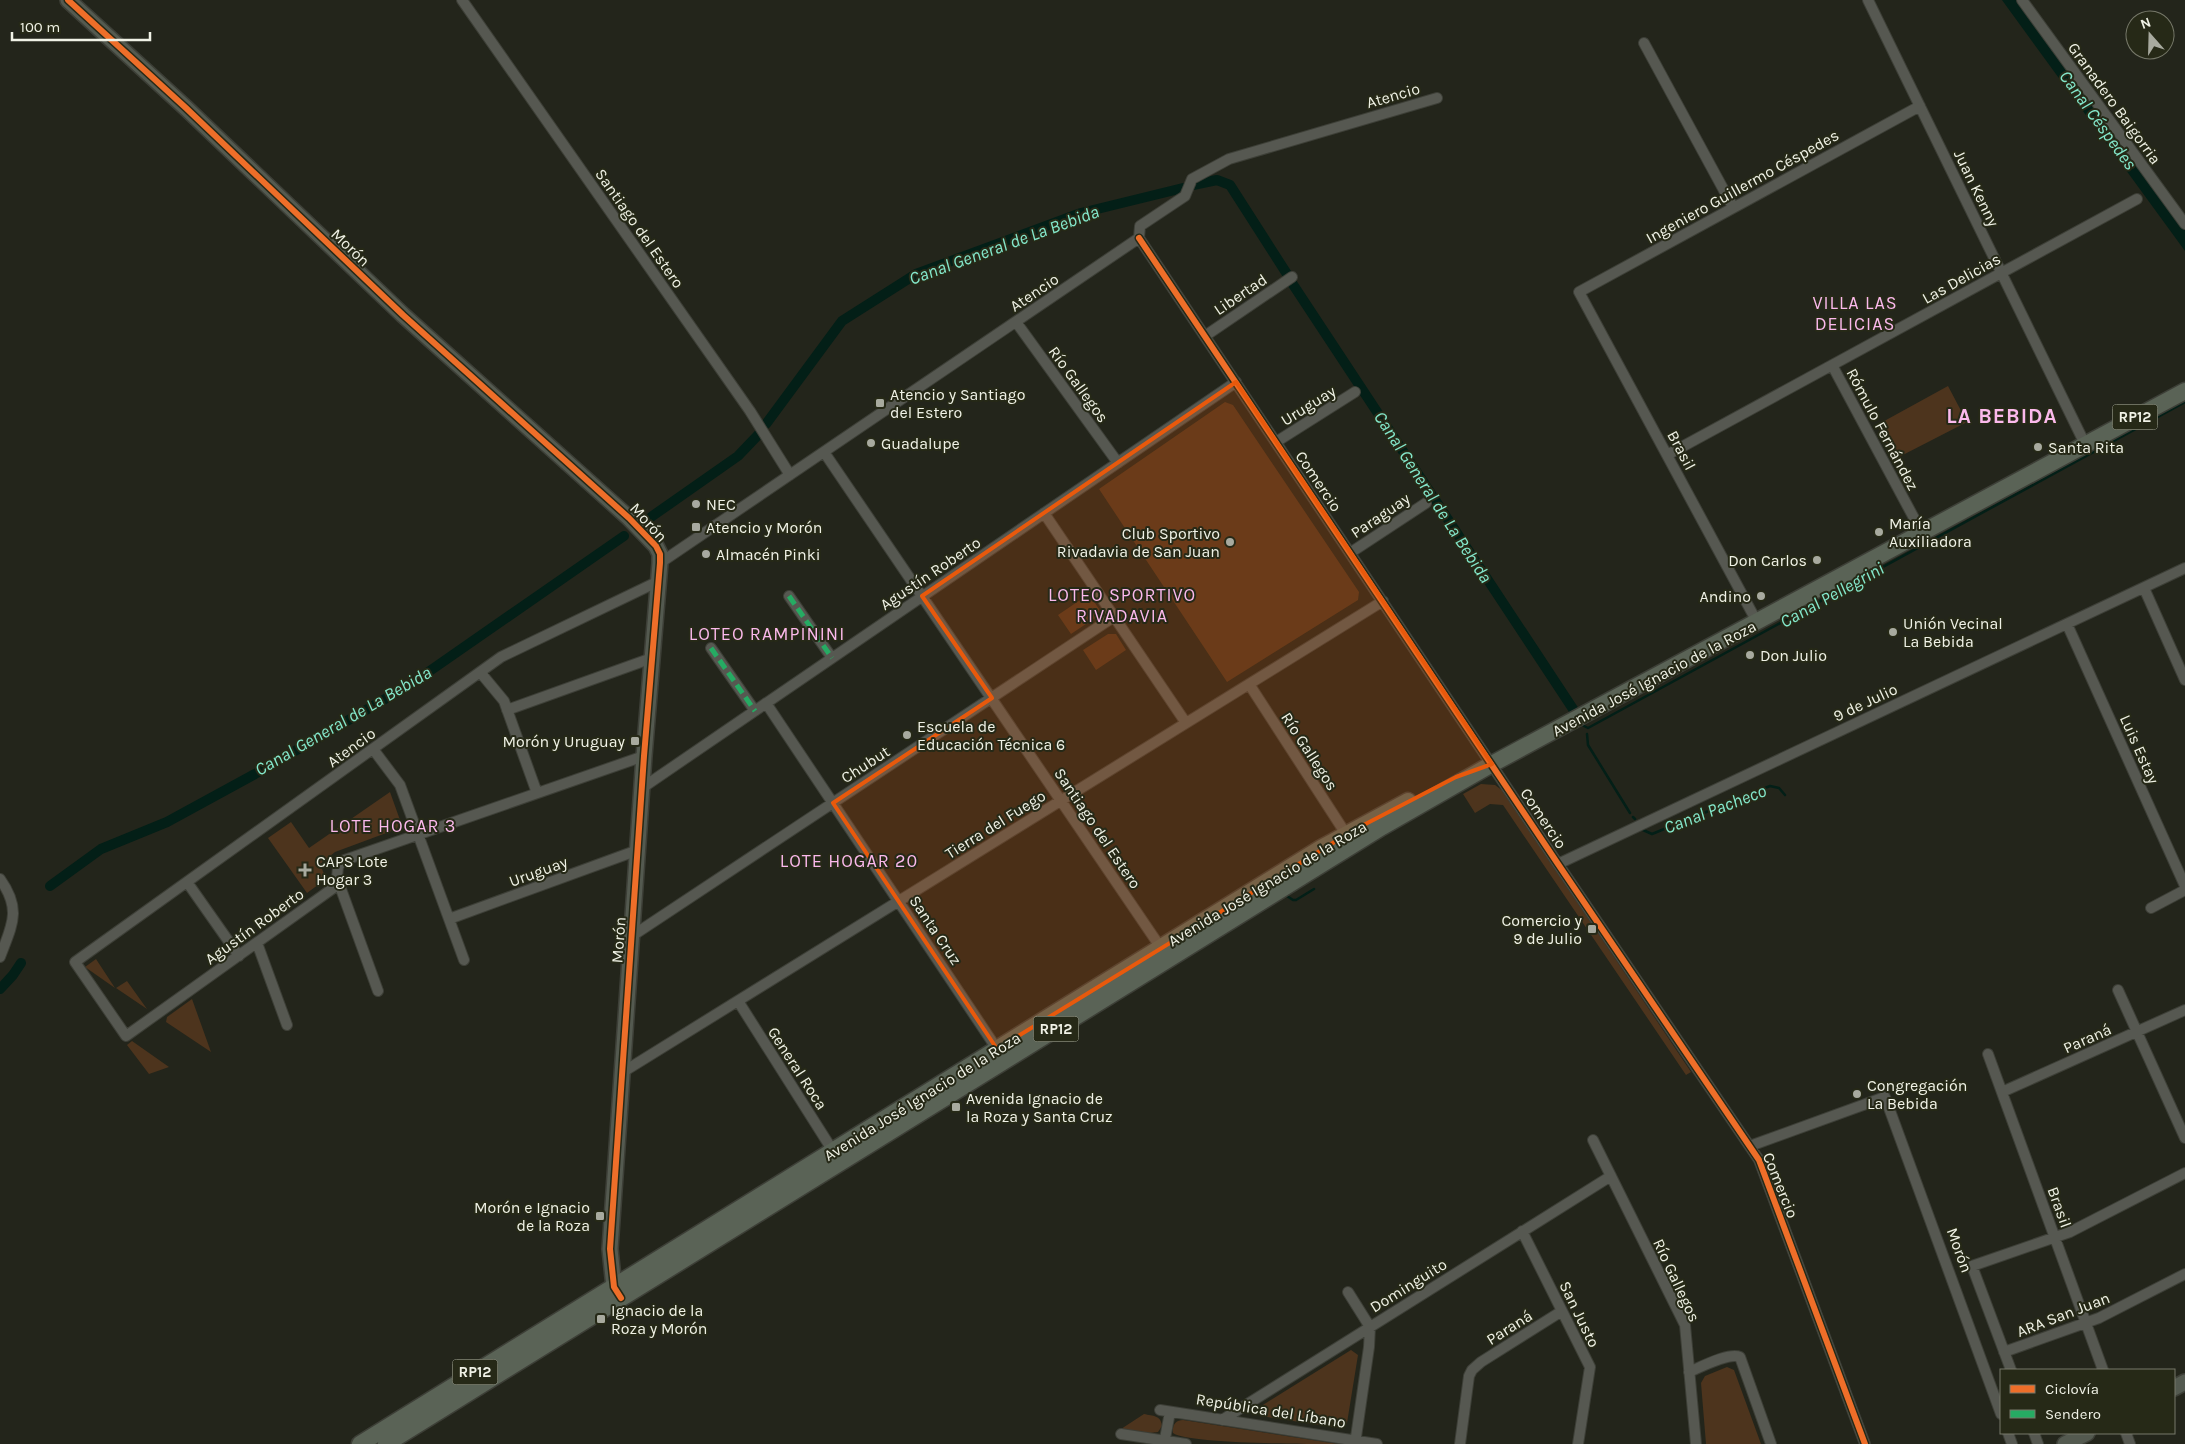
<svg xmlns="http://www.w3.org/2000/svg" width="2185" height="1444" font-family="Karla,sans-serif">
	<rect width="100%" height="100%" fill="#23251b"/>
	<path fill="#4d341d" d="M1948 386 1967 422 1895 459 1877 425Z
		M1225 402 1233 405 1359 592 1358 600 1227 682 1099 489Z
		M1089 594 1099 609 1098 616 1071 634 1058 615Z
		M1108 634H1116L1126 650 1096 670 1083 650Z
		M1481 784 1495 785 1503 791 1691 1072 1686 1075 1503 805 1490 804 1475 813 1463 794Z
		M390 792 400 820 397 829 335 852 320 864 326 879 307 893 268 838 291 822 309 848Z
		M96 959 115 988 85 967Z
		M127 981 147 1009 116 988Z
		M192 999 211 1052 166 1022 167 1017Z
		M132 1041 169 1067 149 1074 127 1045Z
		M1351 1350 1358 1355 1347 1423 1340 1428 1260 1416 1258 1408Z
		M1727 1367 1734 1370 1761 1444H1706L1701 1383 1705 1376Z
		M1144 1414C1153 1416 1161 1415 1162 1426L1158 1432 1150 1433 1121 1429Z
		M1183 1420 1338 1444C1312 1444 1187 1444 1173 1433 1172 1425 1176 1420 1183 1420Z"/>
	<path fill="#031f17" d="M2002 0H2018L2185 228V251Z"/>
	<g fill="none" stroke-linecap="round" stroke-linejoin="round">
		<path stroke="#031f17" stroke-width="2.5" d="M1584 726 1588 728 2185 402
			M1587 734 1588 745 1630 813
			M1633 817 1635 819
			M1643 830 1652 834 1770 786 1779 788 1785 795
			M1287 896 1293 900H1296L1314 889"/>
		<path stroke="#031f17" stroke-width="10" d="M1193 185 1217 180 1230 185 1287 274
			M1292 283 1575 712
			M766 424 842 321 916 274 1081 213 1183 188
			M651 517 738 456 759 434
			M50 886 101 849 167 822 255 774 411 684 624 536
			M0 989 13 975 21 963"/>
		<g stroke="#3d3f37" stroke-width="12">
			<path id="street" d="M462 0 750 411 790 475
				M1868 0 2085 444
				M2022 0 2185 224
				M1644 43 1733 207
				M1139 238 1558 864 1759 1160 1865 1444
				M1139 238 1140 226 1185 196 1192 179 1229 159 1437 98
				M1016 322 1118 463
				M1205 336 1292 277
				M1832 365 1922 533
				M1276 442 1355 392
				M824 452 1161 948
				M1667 455 2137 199
				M1044 513 1186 723
				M1350 553 1426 503
				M660 563 1139 238
				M2144 588 2185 680
				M789 596 832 658
				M1757 622 1579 292 1920 106
				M2067 624 2185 886
				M711 648 755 711
				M480 672 504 701 537 793
				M1249 684 1346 834
				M766 703 997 1049
				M507 710 652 658
				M373 749 400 785 464 960
				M642 788 1236 382
				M1558 864 2185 568
				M0 879C22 910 12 925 0 957
				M187 882 239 956
				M339 884 126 1036 75 962 501 657 659 581
				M2151 908 2185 890
				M449 919 638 850
				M632 936 1115 616
				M257 943 287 1025
				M2118 990 2185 1138
				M378 991 337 878 338 867 342 861 644 756
				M738 1001 833 1151
				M1988 1054 2103 1370
				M623 1072 1383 601
				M2002 1092 2185 1010
				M1593 1140 1685 1325 1696 1444
				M1750 1146 1885 1097 2001 1414
				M1522 1231 1590 1367 1578 1444
				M1348 1292 1370 1327 1369 1347 1355 1444
				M2004 1352 2099 1318 2185 1274
				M2011 1370 1972 1266 2070 1232 2185 1173
				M1689 1372C1701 1367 1729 1352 1740 1357L1771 1444
				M1160 1410 1377 1444
				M1222 1420 1611 1176
				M2008 1433 2012 1444
				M2034 1433 2038 1444
				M2126 1433 2130 1444
				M1121 1434 1186 1444
				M1164 1444 1170 1412
				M1460 1444 1469 1376 1472 1370 1481 1362 1562 1311"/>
		</g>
		<g stroke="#3d3f37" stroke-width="18">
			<path id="secondary" d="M68 0 186 108 403 315 629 518 656 546 660 554V563L644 756 610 1249 614 1287 619 1295
				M2174 1388 2185 1382
				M2065 1444 2087 1433"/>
		</g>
		<g stroke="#3d3f37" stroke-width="19">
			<path id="primary" d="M360 1444 1321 848 1408 801
				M386 1444 1382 827 1492 764 2185 391"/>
		</g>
		<use href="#street" stroke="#565851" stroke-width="10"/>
		<use href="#secondary" stroke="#545a50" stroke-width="15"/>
		<use href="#primary" stroke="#5a6356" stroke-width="16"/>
		<path stroke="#26ab63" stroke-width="5" stroke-dasharray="10 5" stroke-linecap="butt" d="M789 596 832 658
			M711 648 755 711"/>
		<g stroke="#262917" stroke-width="9">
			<path id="cycleway" d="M68 0 186 108 403 315 629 518 656 546 660 554V563L644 756 610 1249 614 1287 621 1298
				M1139 238 1558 864 1759 1160 1865 1444"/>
		</g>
		<use href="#cycleway" stroke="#ee6e29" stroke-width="6"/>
	</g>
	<path fill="#e8590c" fill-opacity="0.2" stroke="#e8590c" stroke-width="4" stroke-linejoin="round" d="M1236 382 1492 764 1456 777 1354 830 997 1049 833 803 992 698 922 596Z"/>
	<g fill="#a8aa9f" stroke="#262917" stroke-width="2">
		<rect x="875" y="398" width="10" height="10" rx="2.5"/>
		<circle cx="871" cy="443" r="5"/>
		<circle cx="2038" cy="447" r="5"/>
		<circle cx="696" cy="504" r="5"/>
		<rect x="691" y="522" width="10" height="10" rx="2.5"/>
		<circle cx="1879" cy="532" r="5"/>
		<circle cx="1230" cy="542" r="5"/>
		<circle cx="706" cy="554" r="5"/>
		<circle cx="1817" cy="560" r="5"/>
		<circle cx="1761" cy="596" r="5"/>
		<circle cx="1893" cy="632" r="5"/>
		<circle cx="1750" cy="655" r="5"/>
		<circle cx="907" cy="735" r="5"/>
		<rect x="630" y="736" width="10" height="10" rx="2.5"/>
		<path d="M302.5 862.5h5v5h5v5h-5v5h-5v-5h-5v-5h5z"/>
		<rect x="1587" y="924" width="10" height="10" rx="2.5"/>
		<circle cx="1857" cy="1094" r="5"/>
		<rect x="951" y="1102" width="10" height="10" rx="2.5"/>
		<rect x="595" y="1211" width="10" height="10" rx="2.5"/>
		<rect x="596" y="1314" width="10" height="10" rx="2.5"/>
	</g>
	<g text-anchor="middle" stroke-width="4" stroke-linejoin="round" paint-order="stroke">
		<g fill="#262917" stroke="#b3b6a8" stroke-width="1">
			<rect x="2112.5" y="404.5" width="45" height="25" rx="4"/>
			<rect x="1033.5" y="1016.5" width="45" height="25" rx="4"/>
			<rect x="452.5" y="1359.5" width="45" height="25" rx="4"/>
		</g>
		<g font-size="15" font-weight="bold" fill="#f0f2e6">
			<text x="2135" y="422">RP12</text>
			<text x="1056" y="1034">RP12</text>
			<text x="475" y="1377">RP12</text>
		</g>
		<g font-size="16" fill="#f0f2e6" stroke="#262917">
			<text transform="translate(1393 95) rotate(-16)" y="6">Atencio</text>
			<text transform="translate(2115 103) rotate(54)" y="6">Granadero Baigorria</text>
			<text transform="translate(1742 186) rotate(-29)" y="6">Ingeniero Guillermo Céspedes</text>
			<text transform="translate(1977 188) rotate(64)" y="6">Juan Kenny</text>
			<text transform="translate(640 228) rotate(55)" y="6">Santiago del Estero</text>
			<text transform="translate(351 247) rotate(44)" y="6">Morón</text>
			<text transform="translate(1961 278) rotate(-29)" y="6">Las Delicias</text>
			<text transform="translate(1034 292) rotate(-34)" y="6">Atencio</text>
			<text transform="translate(1240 294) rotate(-34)" y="6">Libertad</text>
			<text transform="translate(1079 384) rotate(54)" y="6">Río Gallegos</text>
			<text transform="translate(1308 405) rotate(-32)" y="6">Uruguay</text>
			<text transform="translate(1883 429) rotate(62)" y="6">Rómulo Fernández</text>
			<text transform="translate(1682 450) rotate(62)" y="6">Brasil</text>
			<text transform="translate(1319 481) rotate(56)" y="6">Comercio</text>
			<text transform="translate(1380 515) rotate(-34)" y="6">Paraguay</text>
			<text transform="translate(649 522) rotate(48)" y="6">Morón</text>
			<text transform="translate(930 573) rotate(-34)" y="6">Agustín Roberto</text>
			<text transform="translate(1654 678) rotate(-28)" y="6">Avenida José Ignacio de la Roza</text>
			<text transform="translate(1865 702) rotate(-25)" y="6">9 de Julio</text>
			<text transform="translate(351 747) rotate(-36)" y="6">Atencio</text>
			<text transform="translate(2140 749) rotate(66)" y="6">Luis Estay</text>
			<text transform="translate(1310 751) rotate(57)" y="6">Río Gallegos</text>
			<text transform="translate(865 764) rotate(-33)" y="6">Chubut</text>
			<text transform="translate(1544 818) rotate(56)" y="6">Comercio</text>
			<text transform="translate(995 824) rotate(-32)" y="6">Tierra del Fuego</text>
			<text transform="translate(1098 828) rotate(56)" y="6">Santiago del Estero</text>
			<text transform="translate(538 871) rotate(-20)" y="6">Uruguay</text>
			<text transform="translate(1267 883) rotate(-31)" y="6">Avenida José Ignacio de la Roza</text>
			<text transform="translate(254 926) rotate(-36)" y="6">Agustín Roberto</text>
			<text transform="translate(936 930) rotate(56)" y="6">Santa Cruz</text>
			<text transform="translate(618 940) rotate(-86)" y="6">Morón</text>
			<text transform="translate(2087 1038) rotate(-24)" y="6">Paraná</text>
			<text transform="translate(798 1068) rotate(57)" y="6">General Roca</text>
			<text transform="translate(922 1096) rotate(-32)" y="6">Avenida José Ignacio de la Roza</text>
			<text transform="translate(1781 1185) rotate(68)" y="6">Comercio</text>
			<text transform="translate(2060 1207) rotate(70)" y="6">Brasil</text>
			<text transform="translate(1960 1250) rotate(70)" y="6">Morón</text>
			<text transform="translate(1677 1280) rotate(65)" y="6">Río Gallegos</text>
			<text transform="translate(1408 1285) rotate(-32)" y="6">Dominguito</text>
			<text transform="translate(1580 1314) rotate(64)" y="6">San Justo</text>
			<text transform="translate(2063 1314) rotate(-21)" y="6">ARA San Juan</text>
			<text transform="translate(1509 1327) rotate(-32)" y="6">Paraná</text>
			<text transform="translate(1271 1410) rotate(9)" y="6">República del Líbano</text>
		</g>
		<g font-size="16" fill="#f0f2e6" stroke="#262917" text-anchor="start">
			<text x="890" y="400">Atencio y Santiago<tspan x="890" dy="18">del Estero</tspan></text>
			<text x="881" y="449">Guadalupe</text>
			<text x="2048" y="453">Santa Rita</text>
			<text x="706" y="510">NEC</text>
			<text x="1889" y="529">María<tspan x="1889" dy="18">Auxiliadora</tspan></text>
			<text x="706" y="533">Atencio y Morón</text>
			<text x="1220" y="539" text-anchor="end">Club Sportivo<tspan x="1220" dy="18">Rivadavia de San Juan</tspan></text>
			<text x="716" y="560">Almacén Pinki</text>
			<text x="1807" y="566" text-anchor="end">Don Carlos</text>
			<text x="1751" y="602" text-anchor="end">Andino</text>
			<text x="1903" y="629">Unión Vecinal<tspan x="1903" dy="18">La Bebida</tspan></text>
			<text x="1760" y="661">Don Julio</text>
			<text x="917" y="732">Escuela de<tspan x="917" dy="18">Educación Técnica 6</tspan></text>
			<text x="625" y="747" text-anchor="end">Morón y Uruguay</text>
			<text x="316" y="867">CAPS Lote<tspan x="316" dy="18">Hogar 3</tspan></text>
			<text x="1582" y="926" text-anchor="end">Comercio y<tspan x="1582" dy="18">9 de Julio</tspan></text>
			<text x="1867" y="1091">Congregación<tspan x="1867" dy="18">La Bebida</tspan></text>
			<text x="966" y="1104">Avenida Ignacio de<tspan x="966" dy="18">la Roza y Santa Cruz</tspan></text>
			<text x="590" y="1213" text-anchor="end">Morón e Ignacio<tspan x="590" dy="18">de la Roza</tspan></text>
			<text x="611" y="1316">Ignacio de la<tspan x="611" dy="18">Roza y Morón</tspan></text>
		</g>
		<g font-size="18" font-style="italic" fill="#84e8cc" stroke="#262917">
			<text transform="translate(2098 120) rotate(54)" y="6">Canal Céspedes</text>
			<text transform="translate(1004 245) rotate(-20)" y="6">Canal General de La Bebida</text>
			<text transform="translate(1433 497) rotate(57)" y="6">Canal General de La Bebida</text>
			<text transform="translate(1832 595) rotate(-29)" y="6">Canal Pellegrini</text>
			<text transform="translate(343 721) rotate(-30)" y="6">Canal General de La Bebida</text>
			<text transform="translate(1715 809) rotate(-21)" y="6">Canal Pacheco</text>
		</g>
		<g font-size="18" letter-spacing="1" fill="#fbb9ec" stroke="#262917">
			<text x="1855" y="309">VILLA LAS<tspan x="1855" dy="21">DELICIAS</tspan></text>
			<text x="1122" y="601">LOTEO SPORTIVO<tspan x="1122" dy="21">RIVADAVIA</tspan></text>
			<text x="767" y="640">LOTEO RAMPININI</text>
			<text x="393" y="832">LOTE HOGAR 3</text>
			<text x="849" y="867">LOTE HOGAR 20</text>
		</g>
		<g font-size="21" font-weight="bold" letter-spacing="1" fill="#fbb9ec" stroke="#262917">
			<text x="2002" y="423">LA BEBIDA</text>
		</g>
	</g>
	<rect x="2000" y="1369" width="175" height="65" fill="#262917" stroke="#77796a"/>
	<rect x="2010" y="1385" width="25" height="8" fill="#ee6e29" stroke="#77796a"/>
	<text x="2045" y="1394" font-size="15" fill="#f0f2e6">Ciclovía</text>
	<rect x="2010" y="1410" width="25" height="8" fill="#26ab63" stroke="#77796a"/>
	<text x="2045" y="1419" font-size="15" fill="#f0f2e6">Sendero</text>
	<g transform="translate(2150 35) rotate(340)"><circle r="24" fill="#262917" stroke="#77796a"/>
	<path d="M0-4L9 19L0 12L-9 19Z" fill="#a8aa9f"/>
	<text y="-8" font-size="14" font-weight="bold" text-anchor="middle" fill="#f0f2e6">N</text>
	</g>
	<path d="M12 32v8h138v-8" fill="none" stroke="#f0f2e6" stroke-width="2.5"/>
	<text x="20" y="32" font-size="15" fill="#f0f2e6" stroke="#262917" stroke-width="4" paint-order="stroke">100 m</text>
</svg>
